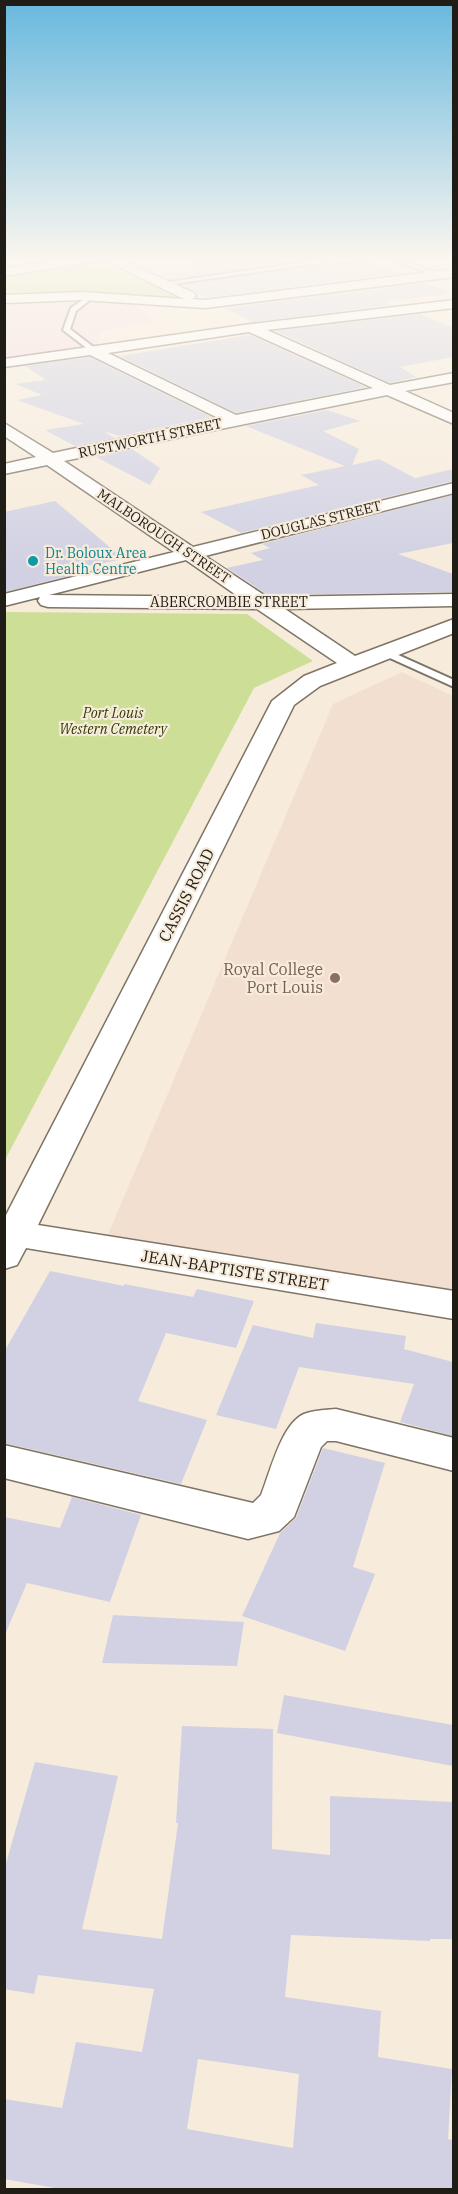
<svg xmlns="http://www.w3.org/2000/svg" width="458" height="2194" font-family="'IBM Plex Serif',serif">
	<rect width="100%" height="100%" fill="#f7ecdc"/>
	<path fill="#f6dce0" d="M60 299 131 301 156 320 103 331 100 333 97 345 5 359V302Z"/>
	<path fill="#f3dfd0" d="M402 672 453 696V1301L101 1251 333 704Z"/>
	<path fill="#cddf96" d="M96 261 184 299 77 294 5 297 4 274Z
		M5 612 247 614 313 661 254 688 5 1160Z"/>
	<path fill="#d1d1e3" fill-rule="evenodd" d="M178 257H296L304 260 170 280 158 274 203 269Z
		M362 259 400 273 205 298 182 285Z
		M425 283 452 293 385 302 392 305 253 322 225 308Z
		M419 314 453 327V357L400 367 416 377 390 383 275 331Z
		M250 335 366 387 236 413 119 356Z
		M90 357 211 417 120 436 104 431 114 438 75 446 45 430 84 424 17 400 42 395 16 384 46 380 25 366Z
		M327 410 360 421 323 431 359 449 352 465 379 459 415 478 453 469V481L241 533 201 512 319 485 301 475 345 466 246 426Z
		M132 449 160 468 150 485 96 457Z
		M453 495V543L398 554 453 574V592L268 595 227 568 263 560 251 553 270 548 262 544Z
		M55 501 124 559 71 569 77 574 4 592V512Z
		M50 1271 124 1286V1284L193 1297 197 1289 254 1301 236 1348 166 1333 138 1401 207 1420 181 1484 4 1443V1352Z
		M316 1323 406 1336 404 1349 453 1362V1436L400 1422 414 1384 299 1367 276 1429 216 1415 253 1325 313 1338Z
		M323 1448 385 1463 353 1567 375 1574 345 1651 242 1616 280 1533 296 1518Z
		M72 1497 141 1515 110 1602 27 1583 4 1637V1517L60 1528Z
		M113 1615 244 1622 237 1666 102 1663Z
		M284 1695 453 1725V1766L277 1733Z
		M182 1726 273 1729 272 1849 330 1855V1796L453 1802V1939H430V1941L291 1935 285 1997 381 2011 378 2057 452 2069 448 2139 453 2140V2190H66L4 2179V2099L62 2108 76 2042 142 2052 154 1989 38 1975 34 1994 4 1989V1870L35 1762 118 1776 82 1929 162 1939 178 1823H176ZM198 2059 299 2074 293 2148 187 2129Z"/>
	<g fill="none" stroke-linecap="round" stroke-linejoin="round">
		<g stroke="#7e7465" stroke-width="4">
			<path id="lane" d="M388 257H396L441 275 436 276Z
				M450 257H454V259L451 258Z
				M320 260 322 263 165 285 162 283Z
				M90 295 95 296 76 311 70 329 96 349 93 353 63 330 71 308Z
				M385 649 454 680V687L381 654V650Z"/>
		</g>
		<g stroke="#7e7465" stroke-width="3">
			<path id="street" d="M81 257H115L194 293 196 296 192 299 205 300 454 269V277L205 308 82 300 4 303V295L82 292 184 299 104 260 4 276V268Z
				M454 300V308L267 330 390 385 454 373V382L405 391 454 413V424L387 395 64 461 193 547 454 483V493L205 556 267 597 454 594V606L285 609 355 656 454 619V633L320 686 294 705 38 1225 454 1291V1319L26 1248 17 1265 4 1269V1219L272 701 304 676 337 663 257 609 48 607 41 605 38 601 40 597 4 606V594L174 552 47 465 4 474V464L36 457 4 436V423L53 453 218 418 90 355 4 367V359L251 324ZM249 332 373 388 236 415 108 353ZM186 560 239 597 49 595Z
				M336 1409 454 1438V1471L336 1441H327L321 1447 294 1517 279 1531 248 1539 4 1478V1445L253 1503 261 1495C270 1473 281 1424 304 1414 314 1410 325 1410 336 1409Z"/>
		</g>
		<use href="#lane" fill="#fff" fill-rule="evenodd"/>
		<use href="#street" fill="#fff" fill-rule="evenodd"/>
	</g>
	<linearGradient id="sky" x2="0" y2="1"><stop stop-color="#67b8de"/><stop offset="0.46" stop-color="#fbf6ef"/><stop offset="1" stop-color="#fbf6ef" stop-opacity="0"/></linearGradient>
	<rect width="458" height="564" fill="url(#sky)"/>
	<circle fill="#0f9aa8" stroke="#f7ecdc" stroke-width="2" cx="33" cy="561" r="6"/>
	<circle fill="#8d6e63" stroke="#f7ecdc" stroke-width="2" cx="335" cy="978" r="6"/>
	<g text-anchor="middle" stroke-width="4.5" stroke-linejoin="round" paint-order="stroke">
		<g font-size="14" fill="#201c16" stroke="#f7ecdc">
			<text transform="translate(150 438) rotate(-12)" y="5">RUSTWORTH STREET</text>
			<text transform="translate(321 520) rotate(-14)" y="5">DOUGLAS STREET</text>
			<text transform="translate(164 536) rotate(34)" y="5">MALBOROUGH STREET</text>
			<text x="229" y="607">ABERCROMBIE STREET</text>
		</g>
		<g font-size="14" fill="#0d838f" stroke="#f7ecdc" text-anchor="start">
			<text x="45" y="558">Dr. Boloux Area<tspan x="45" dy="16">Health Centre</tspan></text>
		</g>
		<g font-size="14" font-style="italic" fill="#323c00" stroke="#f7ecdc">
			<text x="113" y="718">Port Louis<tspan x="113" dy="16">Western Cemetery</tspan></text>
		</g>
		<g font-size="16" fill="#201c16" stroke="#f7ecdc">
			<text transform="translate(186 895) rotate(-63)" y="6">CASSIS ROAD</text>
			<text transform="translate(235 1270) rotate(9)" y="6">JEAN-BAPTISTE STREET</text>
		</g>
		<g font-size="16" fill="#785e54" stroke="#f7ecdc" text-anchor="end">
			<text x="323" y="975">Royal College<tspan x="323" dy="18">Port Louis</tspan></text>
		</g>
	</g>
	<rect width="458" height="2194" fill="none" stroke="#201c16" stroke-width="12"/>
</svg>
